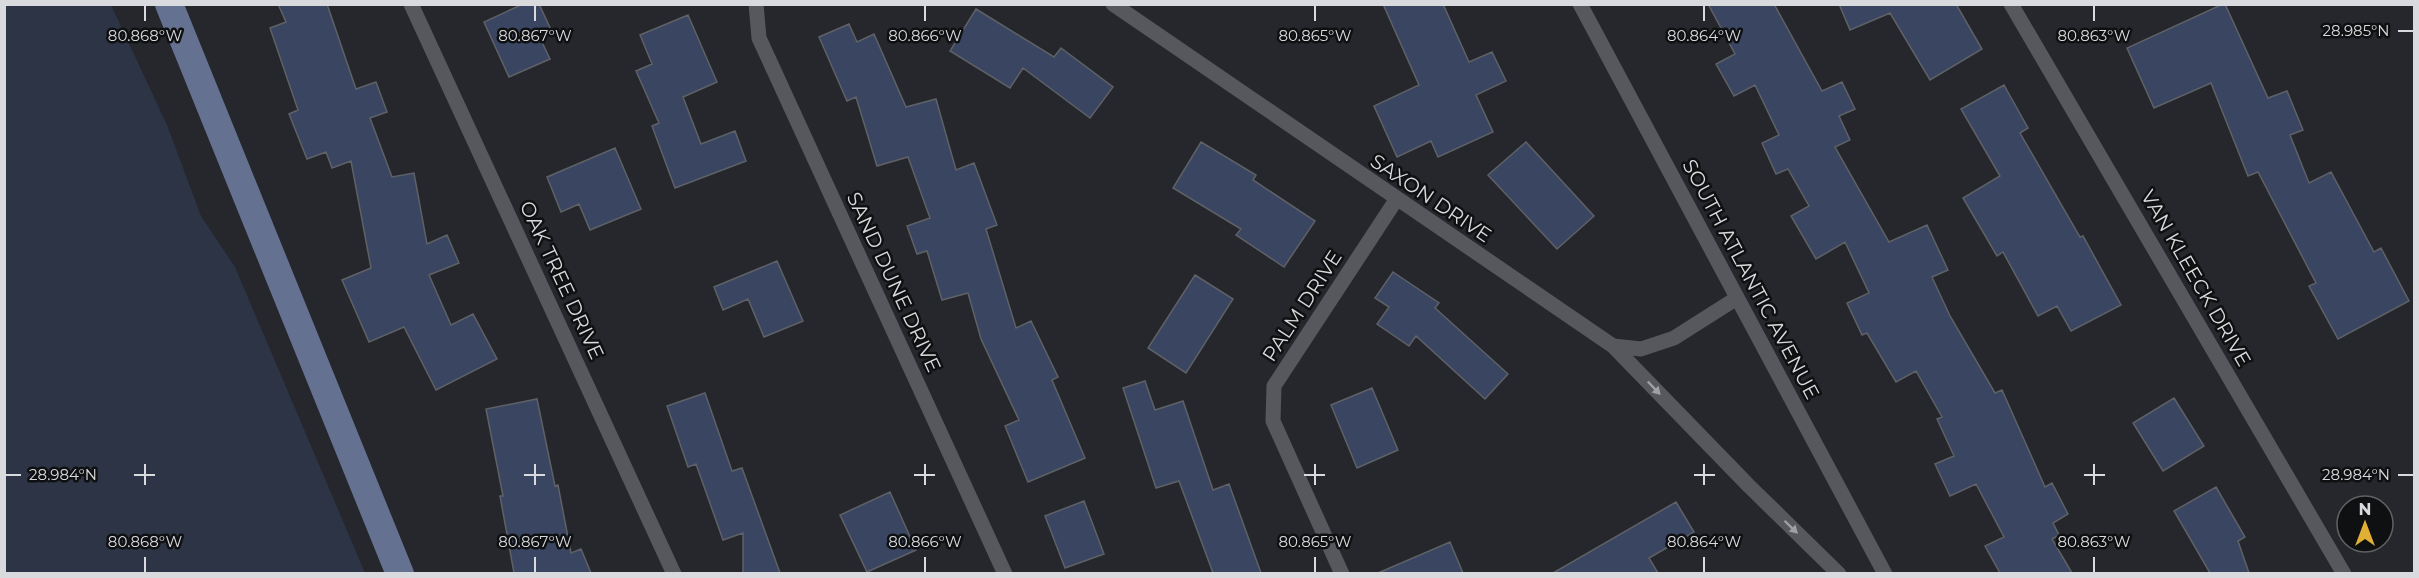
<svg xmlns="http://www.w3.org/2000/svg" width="2419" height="578" font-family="Montserrat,sans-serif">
	<rect width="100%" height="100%" fill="#25272c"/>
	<path fill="#2d3445" d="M4 5H111L167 125 201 216 235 267 365 573H5Z"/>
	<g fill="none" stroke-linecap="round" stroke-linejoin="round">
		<path stroke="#657190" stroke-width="28" d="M169 4 400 574"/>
	</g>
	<path fill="#3a4661" stroke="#5e6166" stroke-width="1.5" d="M278 4H327L356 89 376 82 387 112 370 118 392 177 414 173 427 244 447 235 459 263 429 275 451 325 473 314 497 359 436 390 404 327 369 342 342 280 371 268 351 161 332 168 326 152 307 159 289 114 298 110 270 28 286 22Z
		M523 4H539L552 32 540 38 550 59 509 77 484 22Z
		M1383 4H1443L1469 62 1492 52 1506 81 1476 95 1493 132 1438 157 1431 141 1397 157 1374 106 1419 85Z
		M1708 4H1774L1822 91 1842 82 1855 109 1839 116 1850 140 1835 147 1889 242 1927 225 1948 270 1932 277 1950 316 1995 393 2002 390 2045 487 2052 483 2068 514 2053 523 2059 535 2052 539 2072 573H2000L1985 546 2004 537 1976 484 1950 496 1935 464 1954 456 1937 419 1942 417 1916 371 1896 382 1867 333 1862 335 1847 303 1869 293 1845 242 1816 259 1791 216 1809 206 1788 169 1776 174 1762 143 1779 135 1755 85 1734 96 1716 64 1735 54Z
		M1839 4H1956L1982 49 1930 80 1890 13 1850 30Z
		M2223 4H2225L2268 98 2287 91 2303 130 2290 135 2309 183 2331 172 2374 252 2381 248 2409 301 2338 339 2309 286 2316 283 2258 172 2248 176 2211 83 2154 108 2127 48Z
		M976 9 1054 57 1061 48 1113 87 1090 118 1023 68 1010 88 950 51Z
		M688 15 717 82 683 97 701 144 735 131 746 161 675 188 652 126 659 123 636 71 652 64 640 35Z
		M849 24 857 42 874 34 906 107 936 99 956 170 974 163 997 225 986 229 1016 328 1031 321 1058 377 1052 380 1085 458 1028 482 1005 426 1019 420 981 339 968 293 942 300 927 251 917 254 907 226 930 218 908 157 877 166 856 97 847 101 819 37Z
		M2004 85 2028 128 2020 133 2080 237 2083 236 2121 305 2071 331 2057 306 2038 316 2003 252 1997 256 1963 198 2000 176 1961 109Z
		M1201 142 1256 175 1253 180 1315 221 1284 267 1236 235 1241 229 1173 188Z
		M1526 142 1594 216 1557 249 1488 175Z
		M615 148 641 209 590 230 579 204 561 212 547 177Z
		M777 261 803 321 764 337 748 299 723 310 714 287Z
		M1393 272 1439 303 1435 308 1508 374 1485 399 1416 336 1409 346 1377 324 1389 307 1375 298Z
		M1195 275 1233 299 1186 373 1148 348Z
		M1145 381 1155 410 1183 401 1213 490 1229 484 1261 573H1213L1179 481 1156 488 1123 388Z
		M1372 388 1398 450 1357 468 1331 405Z
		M705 393 732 471 742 468 780 573H743V533L723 540 696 464 688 467 667 406Z
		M2174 398 2204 446 2163 471 2133 423Z
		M537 399 555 486 558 485 571 553 581 549 591 573H514L500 496H503L486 409Z
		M2216 487 2245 537 2238 541 2249 573H2210L2174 511Z
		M890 492 916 550 867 572 840 515Z
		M1084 501 1104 554 1065 568 1045 516Z
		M1676 502 1694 532 1649 558 1658 573H1553Z
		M1450 542 1463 573H1378Z"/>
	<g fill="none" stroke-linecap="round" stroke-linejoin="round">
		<path stroke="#56585e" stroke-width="15" d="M411 4 674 574
			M756 4 759 38 1005 574
			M1113 4 1613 346 1641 349 1674 338 1737 298
			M1580 4 1885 574
			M2011 4 2344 574
			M1613 346 1749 486 1839 574
			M1342 574 1273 421 1274 386 1396 200"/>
	</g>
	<defs><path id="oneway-solid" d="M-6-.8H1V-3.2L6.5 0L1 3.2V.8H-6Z" transform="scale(1.5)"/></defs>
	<g fill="#9ea0a4">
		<use href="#oneway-solid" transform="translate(1654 388) rotate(46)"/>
		<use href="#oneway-solid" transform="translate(1791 527) rotate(44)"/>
	</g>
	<path fill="none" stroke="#d9dadd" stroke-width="2" d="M145 6V21M535 6V21M925 6V21M1315 6V21M1704 6V21M2094 6V21M2398 31H2413M145 464V485M535 464V485M925 464V485M1315 464V485M1704 464V485M2094 464V485M6 475H21M134 475H155M524 475H545M914 475H935M1304 475H1325M1694 475H1715M2084 475H2105M2398 475H2413M145 557V572M535 557V572M925 557V572M1315 557V572M1704 557V572M2094 557V572"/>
	<g text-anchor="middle" stroke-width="5" stroke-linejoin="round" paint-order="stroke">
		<g font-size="20" fill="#d9dadd" stroke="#0f1012">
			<text transform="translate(1431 198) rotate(34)" y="7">SAXON DRIVE</text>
			<text transform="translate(2196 278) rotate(60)" y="7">VAN KLEECK DRIVE</text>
			<text transform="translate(1751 279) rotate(62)" y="7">SOUTH ATLANTIC AVENUE</text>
			<text transform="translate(562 280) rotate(65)" y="7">OAK TREE DRIVE</text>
			<text transform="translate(894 282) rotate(65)" y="7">SAND DUNE DRIVE</text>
			<text transform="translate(1302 306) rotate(-57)" y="7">PALM DRIVE</text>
		</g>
	</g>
	<g font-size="15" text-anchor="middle" fill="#d9dadd" stroke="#0f1012" stroke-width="5" stroke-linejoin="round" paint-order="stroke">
		<text x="2356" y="36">28.985°N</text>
		<text x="145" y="41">80.868°W</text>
		<text x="535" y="41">80.867°W</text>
		<text x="925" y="41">80.866°W</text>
		<text x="1315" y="41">80.865°W</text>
		<text x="1704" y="41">80.864°W</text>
		<text x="2094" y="41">80.863°W</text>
		<text x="63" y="480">28.984°N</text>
		<text x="2356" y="480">28.984°N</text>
		<text x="145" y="547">80.868°W</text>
		<text x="535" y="547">80.867°W</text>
		<text x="925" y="547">80.866°W</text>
		<text x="1315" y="547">80.865°W</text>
		<text x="1704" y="547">80.864°W</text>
		<text x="2094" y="547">80.863°W</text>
	</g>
	<rect width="2419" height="578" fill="none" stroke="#d9dadd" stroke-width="12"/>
	<g transform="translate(2365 524)"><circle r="28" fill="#0f1012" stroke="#606163" stroke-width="1.5"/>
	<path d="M0-4.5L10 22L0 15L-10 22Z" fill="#dfb034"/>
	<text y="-9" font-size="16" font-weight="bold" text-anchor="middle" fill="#d9dadd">N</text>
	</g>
</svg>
